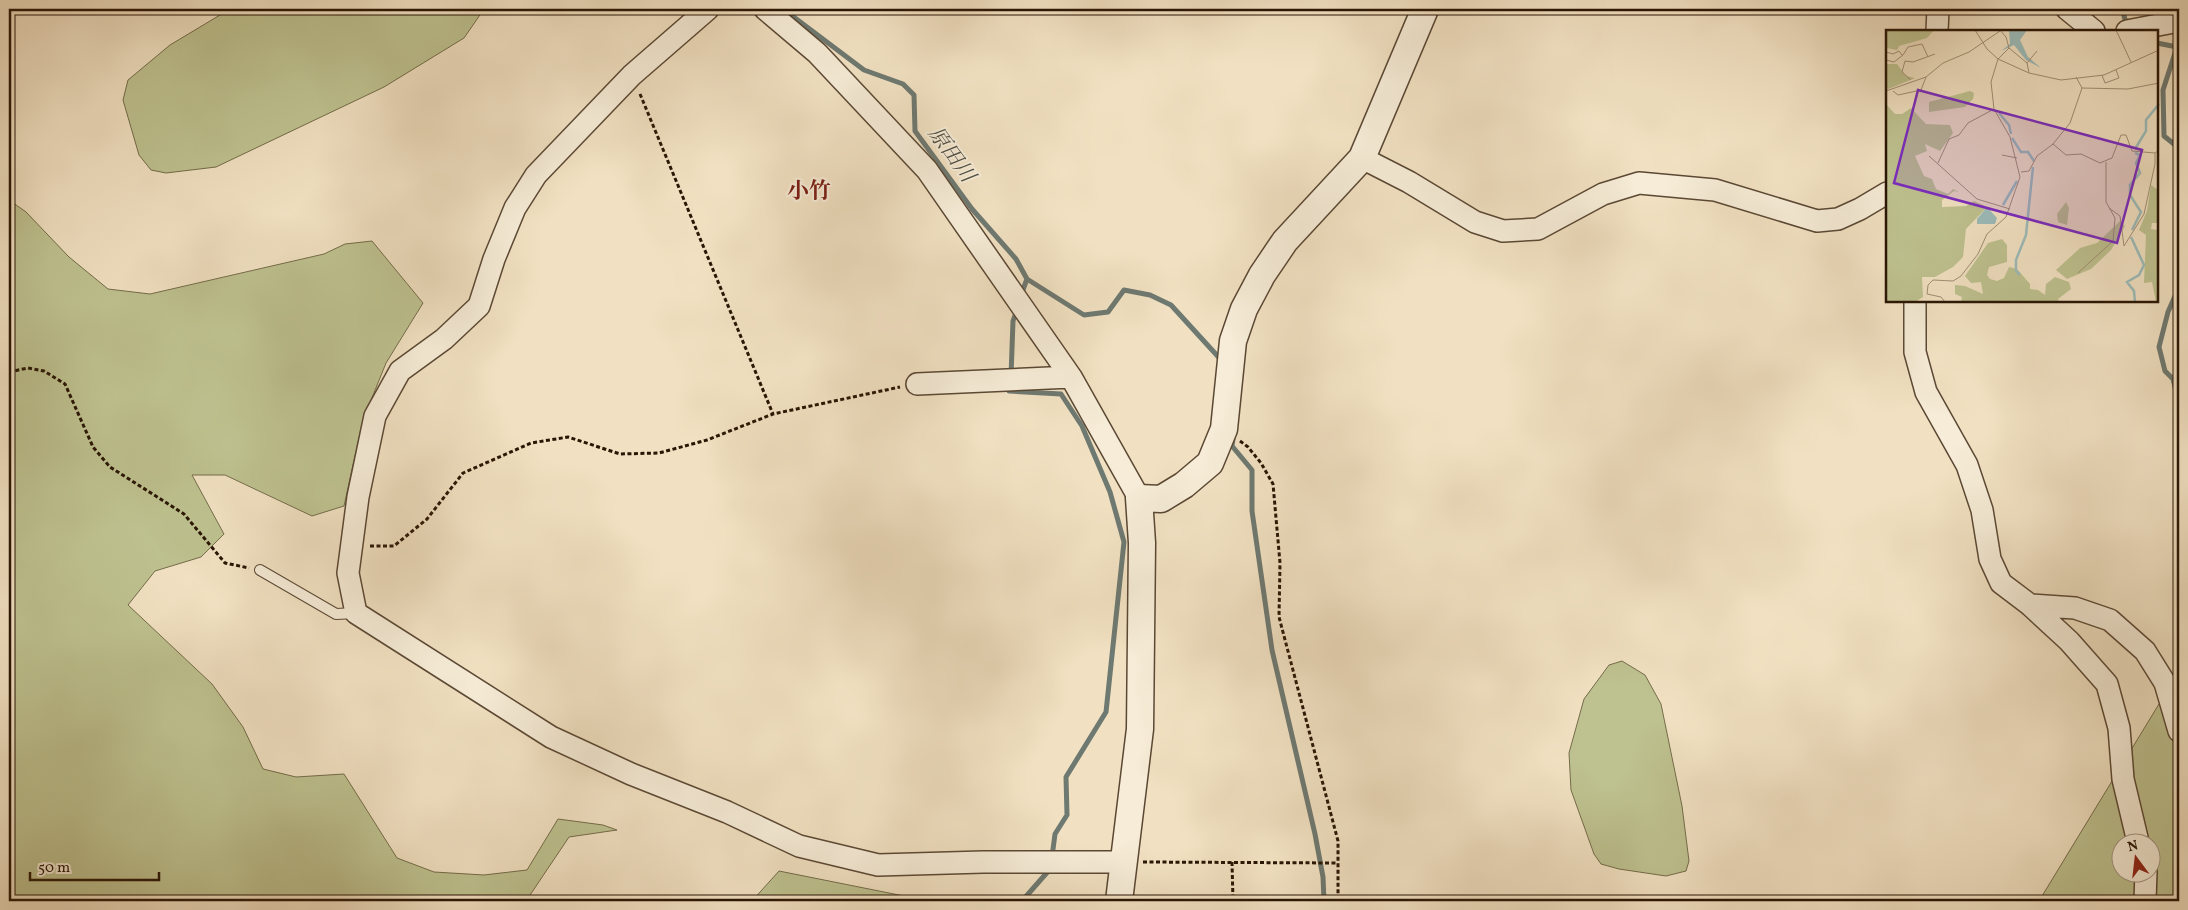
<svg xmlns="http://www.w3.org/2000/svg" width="2188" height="910" font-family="Vollkorn,'Noto Serif JP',serif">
	<rect width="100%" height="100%" fill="#f1e1c2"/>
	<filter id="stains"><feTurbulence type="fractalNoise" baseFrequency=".004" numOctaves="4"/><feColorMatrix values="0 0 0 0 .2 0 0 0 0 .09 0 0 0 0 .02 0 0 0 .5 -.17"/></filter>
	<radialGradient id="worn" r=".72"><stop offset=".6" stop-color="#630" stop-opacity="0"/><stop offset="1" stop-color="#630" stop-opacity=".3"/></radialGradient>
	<path fill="#bec290" stroke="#746c4a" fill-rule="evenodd" d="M230 9H484L464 38 384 87 216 167 166 173 151 170 139 155 123 100 128 80 170 45Z
		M9 200 26 212 69 257 108 289 150 294 324 254 345 244 372 241 423 303 386 363 363 420 344 506 312 516 225 475H192L224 534 201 557 155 571 128 605 212 684 243 727 263 769 296 777 344 774 397 858 434 872 484 875 527 870 558 819 603 825 617 830 569 837 526 901H9Z
		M1622 661 1645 675 1661 704 1682 806 1689 861 1686 871 1666 876 1619 869 1601 864 1594 854 1571 790 1569 753 1584 699 1609 665Z
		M2173 693H2179V878L2173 901H2039L2159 704ZM2120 842H2150V872H2120Z
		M779 871 914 898 913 901H752Z"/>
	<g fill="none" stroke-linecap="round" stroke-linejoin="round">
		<path stroke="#6e7971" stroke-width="5" d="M783 9 864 70 903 84 914 95 915 131 972 209 1016 259 1027 279 1084 315 1108 312 1124 290 1150 295 1171 305 1223 362
			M2122 9 2127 26
			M2157 43 2177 47 2163 90 2164 136 2179 148
			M2179 287 2168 312 2159 347 2165 371 2173 379 2179 404
			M1021 295 1027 279
			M1011 376 1013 321 1017 310
			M1010 384 1009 391 1061 394 1082 426 1110 492 1124 542 1106 712 1066 777 1067 815 1055 834 1052 857
			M1233 439 1232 446 1252 470V511L1272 650 1315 834 1323 877 1324 901
			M1022 901 1051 868"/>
		<g stroke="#5b4834" stroke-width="12">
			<path id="service" d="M260 570 336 614 356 613"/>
		</g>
		<g stroke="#5b4834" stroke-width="24">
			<path id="minor" d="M708 9 632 75 536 175 515 208 494 259 479 306 444 339 400 371 375 416 358 497 348 573 356 613 551 737 631 774 727 812 799 846 878 865 983 862H1125
				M765 9 817 53 927 170 1071 377 1139 498
				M2067 9 2094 31
				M1937 31 1938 9
				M2127 31 2179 21
				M1362 158 1409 182 1475 222 1503 231 1538 229 1603 194 1639 183 1715 190 1817 221 1838 219 1860 209 1887 193
				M1915 301V352L1926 392 1967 465 1982 510 1990 559 2001 583 2030 605 2069 641 2107 684 2119 728 2123 779 2138 842
				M917 384 1071 377
				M2030 605 2075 608 2110 620 2145 651 2165 683 2179 731
				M2145 901 2146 872"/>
		</g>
		<g stroke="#5b4834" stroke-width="29">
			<path id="tertiary" d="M1119 901 1140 729 1142 543 1139 498 1161 499 1184 485 1210 463 1224 429 1233 341 1244 309 1262 275 1285 241 1362 158 1425 9"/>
		</g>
		<path stroke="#291504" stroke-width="3" stroke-dasharray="4 2.5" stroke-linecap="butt" d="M640 94 773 414
			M9 372 28 368 44 371 65 384 93 447 110 467 184 514 225 563 249 568
			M1240 441 1248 447 1261 463 1273 484 1280 563 1279 617 1338 841V901
			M370 546H394L427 519 463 473 531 443 568 437 620 454 659 453 707 440 773 414 900 387
			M1143 862 1338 863
			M1232 862 1233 901"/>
		<use href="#service" stroke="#f6ecd7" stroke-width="10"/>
		<use href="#minor" stroke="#f6ecd7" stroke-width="21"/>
		<use href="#tertiary" stroke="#f6ecd7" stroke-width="26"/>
	</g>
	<g text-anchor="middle" stroke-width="4" stroke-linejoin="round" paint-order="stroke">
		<g font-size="21" font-style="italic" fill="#514f44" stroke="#f6ecd7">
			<text transform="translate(952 154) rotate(54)" y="7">原田川</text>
		</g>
		<g font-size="22" font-weight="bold" fill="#7a1f14" stroke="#f6ecd7">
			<text x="809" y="198">小竹</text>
		</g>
	</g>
	<g transform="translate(1886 30)">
		<rect width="272" height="272" fill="#f1e1c2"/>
		<path d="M0 0H48L41 8 13 16 11 20 0 18ZM0 34H11L20 46 29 48 0 60ZM84 61 88 63 87 69 79 77 43 82V72ZM0 74 9 84H16L25 78 40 94 64 95 67 103 54 121 39 114 41 121 29 126 38 146 46 149 50 159 62 164 67 159 73 162 68 161 56 170V177L80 176 88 171 101 177 80 199 77 227 67 237 49 247H36L37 267 29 272H0ZM265 155 272 160V193H266L265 199 272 200V272H270L266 252 258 253 260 205 253 200 261 181ZM180 172 183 178 181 195 172 192 171 184ZM234 191 239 196 225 220 205 239 181 249 170 240 194 218 211 213ZM116 209 121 215V232L103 237 101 245 104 249 111 251 118 248 123 237 131 239 144 254V259L152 260 159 265 160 254 169 247 183 252 185 259 172 269 173 272H75L76 267 69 264V255L79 256 97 264 95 252 85 253 79 246 102 213Z" fill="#bec290"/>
		<path d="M123 0H141L134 10 142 27 155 38 140 30 128 15 115 21 124 14ZM101 177 111 188 109 194H91V189Z" fill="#9cbcba"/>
		<path fill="none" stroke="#9cbcba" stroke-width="2.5" d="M113 83 123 95 125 104M126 108 135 122H142L148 131M249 119 260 101V90L273 74M117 175 131 151M246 200 255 182 244 165V155L254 143 250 133 254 125 249 123M245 207 258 235 253 245 241 252 248 261 249 272M134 245 130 241V230L140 205 147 137"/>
		<path fill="none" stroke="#a18f76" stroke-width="1" d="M89 0 101 19 112 29 143 43 175 50 218 45 273 20M114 0 120 7 123 18 141 33 143 43M230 0 245 32M0 22 7 24 13 21 16 25M17 25 22 17 36 14 42 27M0 30 8 32 17 25M141 33 151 21M216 45 219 53 233 48 230 40M190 47 196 58 242 59 273 53M25 50 16 42 19 31 27 32 49 24M0 61 40 47 57 33 83 22 114 1M7 61 12 65 35 60 40 47M167 114 180 125 195 124 214 133 226 128 235 105H240L246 121 269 123 273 120M116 125 131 128M43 126 91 169 124 179M52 133 63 109 73 105 82 93 108 79M135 142 143 141 151 126 167 114 184 93 196 58M223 178 234 186 238 216 258 184 269 134V123M192 243 227 211 229 188 220 172V132M59 272 55 267 41 264 42 255 47 250 67 251 75 246 92 224 101 204 120 187 134 147 124 107 108 79 105 52 112 29 123 18"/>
		<path fill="#7b2cbf" fill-opacity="0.15" stroke="#7b2cbf" stroke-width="2.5" d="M32 60 256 120 231 213 8 153Z"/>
		<rect width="272" height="272" fill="none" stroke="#291504" stroke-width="2.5"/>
	</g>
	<rect width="2188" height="910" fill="none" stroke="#f1e1c2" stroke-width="30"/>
	<rect x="10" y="10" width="2168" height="890" fill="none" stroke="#291504" stroke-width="2.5"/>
	<rect x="15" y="15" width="2158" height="880" fill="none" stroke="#291504"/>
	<g transform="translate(2136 858) rotate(345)"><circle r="24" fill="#f6ecd7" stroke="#a49683"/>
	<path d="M0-4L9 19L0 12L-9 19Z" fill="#8f2418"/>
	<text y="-8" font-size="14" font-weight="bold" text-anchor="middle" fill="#291504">N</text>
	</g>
	<path d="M30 872v8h129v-8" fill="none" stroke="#291504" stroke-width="2.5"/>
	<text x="38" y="872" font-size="15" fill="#291504" stroke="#f6ecd7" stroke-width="4" paint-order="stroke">50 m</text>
	<rect width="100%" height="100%" filter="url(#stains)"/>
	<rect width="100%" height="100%" fill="url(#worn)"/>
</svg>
